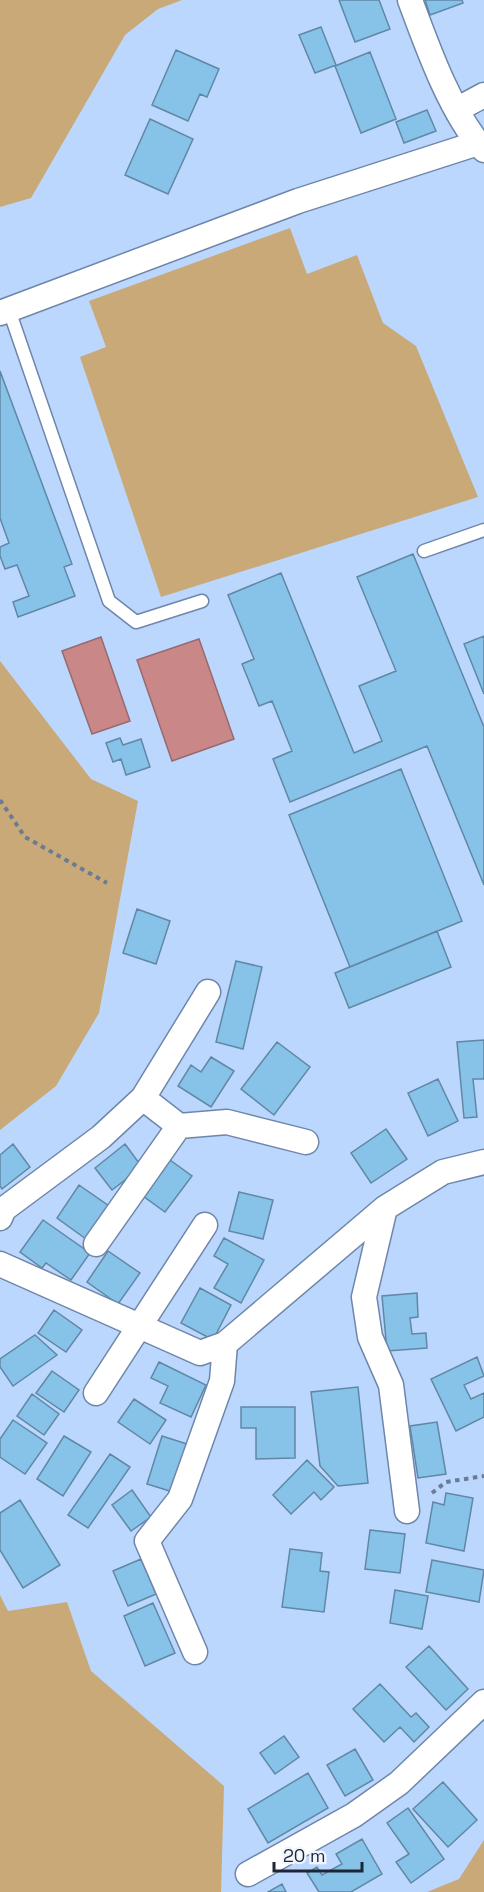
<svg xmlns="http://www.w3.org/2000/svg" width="484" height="1892" font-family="'Space Grotesk',sans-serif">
	<rect width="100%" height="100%" fill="#bcd7fe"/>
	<path fill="#c8a977" d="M0 0H182L158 9 125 35 31 198 0 207Z
		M290 228 307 274 357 255 383 323 416 346 478 497 161 597 80 357 106 347 89 301Z
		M0 661 91 779 138 801 99 1013 56 1086 0 1130Z
		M0 1595 8 1611 67 1602 91 1671 224 1786 221 1892H0Z
		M484 1840V1892H427L459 1879Z"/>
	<path fill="#ca8788" stroke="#966a6f" stroke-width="1.5" d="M101 637 130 721 92 734 62 651Z
		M199 639 234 739 172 761 137 660Z"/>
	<path fill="#87c2e9" stroke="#6088a4" stroke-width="1.5" d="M339 0H379L390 29 355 42Z
		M425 0H462L463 3 430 15Z
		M321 27 336 65 315 73 299 35Z
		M176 50 219 69 207 97 200 94 188 121 152 105Z
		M370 52 396 119 361 133 335 66Z
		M427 110 436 131 404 143 396 122Z
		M150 119 193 139 168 194 125 175Z
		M0 371 72 564 64 567 75 596 18 617 13 602 29 596 17 565 5 569 0 556V547L9 543 0 518Z
		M413 554 484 727V885L427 746 290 802 273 759 292 751 272 701 259 706 242 664 254 659 228 595 281 573 354 753 382 741 359 686 396 671 357 577Z
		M484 636V694L464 644Z
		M120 738 123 745 141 739 150 767 126 775 121 759 113 762 106 743Z
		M401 769 462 921 350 967 289 815Z
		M137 909 170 921 156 964 123 953Z
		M437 931 451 967 349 1008 335 973Z
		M236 961 262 967 243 1049 216 1042Z
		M484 1040V1079H473L477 1117 464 1118 457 1042Z
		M277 1042 310 1067 274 1115 241 1089Z
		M211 1057 234 1071 211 1107 178 1086 191 1065 201 1072Z
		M438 1079 458 1121 428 1136 408 1093Z
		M386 1129 407 1159 371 1183 351 1153Z
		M13 1144 30 1167 2 1189 0 1186V1155Z
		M125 1144 142 1167 112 1190 95 1168Z
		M170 1160 192 1176 165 1212 143 1196Z
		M79 1185 109 1206 86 1239 57 1218Z
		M239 1192 273 1200 263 1239 229 1231Z
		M43 1220 90 1253 71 1280 46 1263 42 1268 20 1252Z
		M224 1238 264 1260 241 1303 214 1288 228 1264 214 1256Z
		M108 1251 140 1273 118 1304 87 1282Z
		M200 1288 231 1305 213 1340 181 1323Z
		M417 1293 418 1317 410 1318 412 1334 426 1333 427 1348 387 1351 382 1296Z
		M54 1310 82 1330 66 1352 38 1333Z
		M35 1335 57 1355 13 1386 0 1367V1359Z
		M477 1357 484 1376 464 1385 471 1399 484 1393V1417L456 1431 431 1379Z
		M159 1362 206 1385 191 1417 160 1403 168 1386 151 1378Z
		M52 1371 79 1390 64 1412 36 1393Z
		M358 1387 368 1483 338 1486 320 1466 311 1392Z
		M32 1394 59 1414 44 1435 17 1416Z
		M134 1399 166 1420 150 1444 118 1422Z
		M241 1407H295V1458L256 1459V1428H241Z
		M13 1420 47 1443 25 1474 0 1457V1439Z
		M437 1422 446 1474 418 1478 410 1426Z
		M64 1436 91 1452 63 1496 37 1479Z
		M162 1436 187 1444 173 1492 147 1484Z
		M110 1454 130 1467 88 1528 68 1515Z
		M307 1460 334 1487 321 1500 314 1492 291 1514 273 1495Z
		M132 1490 151 1517 131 1531 112 1505Z
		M446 1493 473 1498 464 1551 426 1543 433 1502 444 1505Z
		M20 1500 60 1565 23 1588 0 1550V1513Z
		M370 1530 405 1534 400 1573 365 1569Z
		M290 1549 322 1553 320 1571 329 1572 324 1612 282 1607Z
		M141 1559 156 1594 128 1606 113 1571Z
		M432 1560 484 1570 479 1602 426 1592Z
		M395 1590 428 1596 422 1629 390 1623Z
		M153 1603 175 1653 145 1666 124 1616Z
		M429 1646 468 1689 446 1710 406 1667Z
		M380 1684 411 1717 416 1713 429 1727 414 1742 400 1727 384 1742 353 1709Z
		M284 1736 299 1757 275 1774 260 1753Z
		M355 1749 373 1780 345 1796 327 1765Z
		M308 1773 328 1808 268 1843 248 1809Z
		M443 1782 477 1820 448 1847 413 1809Z
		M408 1808 444 1859 411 1883 396 1862 409 1854 387 1823Z
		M362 1839 382 1874 351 1892H319L307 1873 317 1867 322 1875 342 1864 336 1854Z
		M282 1884 286 1892H268Z"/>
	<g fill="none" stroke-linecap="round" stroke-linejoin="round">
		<g stroke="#6e86aa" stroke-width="15">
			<path id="service" d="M9 310 109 601 136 622 202 601
				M424 551 484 530"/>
		</g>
		<g stroke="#6e86aa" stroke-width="27">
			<path id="minor" d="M410 0C427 46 451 114 484 150
				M458 109 484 95
				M0 313 298 201 478 143
				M143 1098 179 1126 227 1122 306 1142
				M385 1208 364 1297 370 1337 391 1385 407 1511
				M0 1218 4 1209 101 1137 143 1098 208 992
				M96 1244 179 1126
				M0 1264 200 1353 225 1344 385 1208 443 1172 484 1162
				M96 1393 205 1225
				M195 1652 147 1541 180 1499 222 1381 225 1344
				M248 1874 354 1815 399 1783 484 1702"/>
		</g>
		<path stroke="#697c96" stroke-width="4" stroke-dasharray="4.5 4.5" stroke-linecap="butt" d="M0 800 25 837 107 883
			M432 1493 446 1482 484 1476"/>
		<use href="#service" stroke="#fff" stroke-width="12"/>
		<use href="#minor" stroke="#fff" stroke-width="24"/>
	</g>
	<path d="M274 1862v9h88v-9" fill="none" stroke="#1c2635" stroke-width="3"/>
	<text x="283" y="1862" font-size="18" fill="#1c2635" stroke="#f1f6fe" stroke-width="4.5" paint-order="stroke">20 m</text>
</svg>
